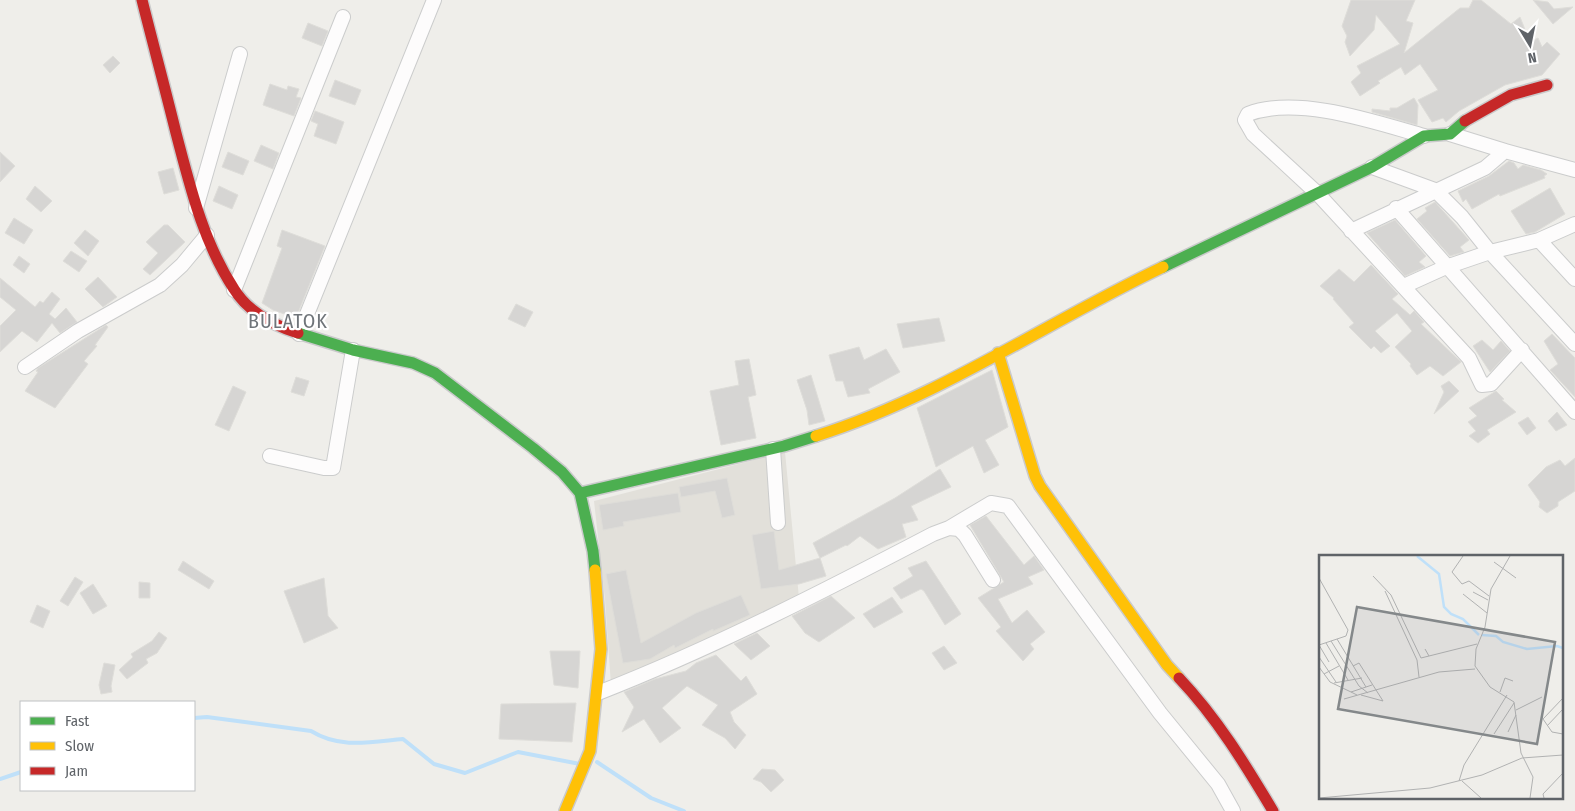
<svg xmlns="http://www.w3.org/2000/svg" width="1575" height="811" font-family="'Fira Sans Condensed',sans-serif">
	<rect width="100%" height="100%" fill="#efeeea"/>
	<path fill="#e2e0da" d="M785 452 799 598 611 685 605 600 594 501Z"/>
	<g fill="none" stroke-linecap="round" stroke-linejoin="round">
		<path stroke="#bfe0f9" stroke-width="4" d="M194 718 207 717 311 731C340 749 370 742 403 739L434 764 465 773 518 752 580 764
			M597 762 651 798 684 811
			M0 779 21 772"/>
	</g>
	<path fill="#d6d5d3" stroke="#deddd9" d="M1351 0H1415L1406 21 1413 23 1404 53 1460 8H1469L1473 0H1481L1511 24 1520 17 1530 42 1538 38 1542 47 1547 42 1560 54 1542 75 1505 85 1459 111 1446 122 1443 118 1432 122 1418 100 1438 90 1420 64 1405 75 1401 67 1378 81 1380 83 1360 96 1351 82 1361 73 1357 66 1400 44 1376 15 1374 30 1350 56 1345 42 1347 36 1342 26Z
		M1533 0 1548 2 1554 9 1573 7 1553 24Z
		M308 23 328 31 322 46 302 38Z
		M113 56 120 63 110 73 103 65Z
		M335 80 361 90 355 105 329 96Z
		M270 84 287 90 288 86 299 89 296 97 301 98 294 116 263 105Z
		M1414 98 1418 105 1417 125 1372 112V109L1390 111V108H1397Z
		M315 111 344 122 336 144 314 136 318 124 311 121Z
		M261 145 279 153 273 169 254 161Z
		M0 152 15 166 0 182Z
		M228 152 249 161 243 175 222 167Z
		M1509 161 1514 163 1518 169 1523 165 1541 170 1547 174 1544 176 1545 178 1500 196 1499 194 1472 209 1466 199 1463 202 1458 191 1489 176Z
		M173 168 179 190 164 194 158 172Z
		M35 186 52 201 41 212 26 199Z
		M219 186 238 195 232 209 213 201Z
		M1550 188 1565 214 1535 232 1526 234 1511 211Z
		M1435 202 1469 240 1460 247 1464 252 1450 256 1417 219 1427 211 1425 208Z
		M14 218 33 230 24 244 5 233Z
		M1395 220 1426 256 1419 262 1425 267 1405 276 1367 233Z
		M164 225H168L185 242 150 275 143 269 158 253 146 242Z
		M85 230 99 241 88 256 74 243Z
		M282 230 325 246 296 318 273 310 262 303 282 248 277 246Z
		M71 251 87 261 79 272 63 261Z
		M19 256 30 264 24 273 13 265Z
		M1371 265 1398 294 1392 299 1410 315 1414 311 1424 322 1421 324 1461 362 1443 376 1430 366 1417 375 1410 366 1411 364 1395 347 1412 331 1397 313 1375 331 1390 346 1381 353 1374 346 1371 349 1349 327 1354 323 1333 299 1334 298 1320 286 1339 269 1354 282Z
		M98 277 117 297 103 307 85 289Z
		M0 278 35 307 40 301 43 303 52 292 60 299 49 314 55 319 66 308 77 322 60 333 52 323 37 342 22 331 0 352V326L16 310 0 297Z
		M516 304 533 312 525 327 508 319Z
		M939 318 945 341 903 348 897 324Z
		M106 325 108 327 95 345 97 346 84 361 88 364 55 408 25 391 38 372 36 371 38 368Z
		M1552 334 1575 358V397L1550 370 1558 364 1544 341Z
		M1482 340 1493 350 1501 341 1510 351 1490 372 1473 346Z
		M859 347 864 360 886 349 900 372 868 389 870 393 848 397 843 381H836L829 355Z
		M749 359 756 395 748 397 756 438 721 445 710 391 739 385 735 361Z
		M992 370 1008 427 985 440 999 465 984 473 973 446 936 467 917 408Z
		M811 375 825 421 809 425 807 410 797 380Z
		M296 377 309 381 304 396 291 392Z
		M1449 381 1459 391 1434 414 1444 392 1441 386Z
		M233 386 246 392 229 431 215 425Z
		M1496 391 1504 399 1502 400 1516 412 1487 430 1490 434 1478 443 1469 436 1476 431 1468 422 1477 416 1469 408Z
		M1557 412 1567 425 1556 431 1548 421Z
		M1528 417 1536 428 1527 435 1518 423Z
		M1575 458V491L1558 502V506L1547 513 1539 507 1540 502 1528 485 1546 467 1560 460 1565 466Z
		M940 469 951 487 911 506 918 520 902 524 906 537 878 549 860 536 847 546 846 545 820 558 813 543 895 498Z
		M727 478 735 515 722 518 715 491 681 497 679 487Z
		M678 493 681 512 623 522 624 526 603 530 599 505Z
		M986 516 1024 565 1034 556 1044 570 1028 577 1033 584 998 599 1012 623 1027 610 1045 632 1030 644 1034 649 1023 661 996 631 1001 627 978 598 1004 582 970 525Z
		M774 531 779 570 820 558 826 576 799 584 761 589 752 535Z
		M183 561 214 581 209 589 178 570Z
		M926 561 961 614 945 625 924 591 921 589 901 599 893 588 913 576 908 568Z
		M626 570 641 643 696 613 741 595 750 615 713 631V629L675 648 674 645 650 659 623 663 606 574Z
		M75 577 83 582 68 606 60 601Z
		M324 578 328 616 338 628 304 643 284 591Z
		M139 582 150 583V598H139Z
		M93 584 107 606 93 614 80 593Z
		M831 596 855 618 819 642 805 633 792 616Z
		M892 597 903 612 874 628 863 614Z
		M37 605 50 611 43 628 30 622Z
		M159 632 167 638 157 653 146 659 148 663 127 679 119 670 133 657 131 654 152 641Z
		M757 633 770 646 751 660 734 644Z
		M944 646 957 663 944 670 932 653Z
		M550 651H580L578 688 554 685Z
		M716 655 741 681 746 676 757 694 730 712 734 722 746 735 735 749 725 738 702 725 718 705 687 686 662 708 681 728 660 743 644 719 622 732 634 707 624 692 655 679 686 671 696 663Z
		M104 663 115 665 111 686 112 692 101 694 99 685Z
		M576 703 572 742 499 739 501 704Z
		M762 769 775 770 784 780 771 792 761 782 753 779Z"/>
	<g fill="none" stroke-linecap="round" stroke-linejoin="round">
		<g stroke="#cbcccc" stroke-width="16">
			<path id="street" d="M1424 136C1375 122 1297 95 1248 114L1245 120 1253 134 1318 194 1469 358 1482 385 1491 384 1522 350
				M1505 151 1575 170
				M1372 167 1435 190 1462 217 1490 252 1575 344
				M196 208 240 54
				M1396 208 1575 412
				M1351 231 1485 168 1505 151 1450 134
				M1539 240 1575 279
				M1404 286 1446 267 1490 252 1539 240 1575 224
				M234 290 343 17
				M299 334 434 0
				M25 367 78 331 160 285 182 265 207 235
				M773 449 778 523
				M270 456 324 468H333L353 350
				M949 528 991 503 1008 506 1160 713 1218 784 1233 811
				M598 693C713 648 824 591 933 534L949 528 959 529 965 535 993 580"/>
		</g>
		<g stroke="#cacacb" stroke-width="14">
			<path id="fast" d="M1163 267 1372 167 1424 136 1450 134 1465 121
				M298 333 353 350 413 363 435 373 533 448 562 472 580 493 593 551 595 570
				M580 493 784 446 816 436"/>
		</g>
		<g stroke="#cacacb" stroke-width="14">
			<path id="slow" d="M998 353 1035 476 1040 486 1167 665 1179 678
				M816 436C940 397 1047 322 1163 267
				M565 811 590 751 601 649 595 570"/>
		</g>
		<g stroke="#cacacb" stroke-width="14">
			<path id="jam" d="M142 0C153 44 165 88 176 133 190 186 203 242 234 289 248 312 273 325 298 333
				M1465 121 1511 95 1547 85
				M1179 678C1217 718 1245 764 1273 811"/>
		</g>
		<use href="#street" stroke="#fdfcfc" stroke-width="14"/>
		<use href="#fast" stroke="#4caf50" stroke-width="11"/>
		<use href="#slow" stroke="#ffc107" stroke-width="11"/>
		<use href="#jam" stroke="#c62828" stroke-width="11"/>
	</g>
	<g text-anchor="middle" stroke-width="4.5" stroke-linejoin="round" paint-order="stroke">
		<g font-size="20" letter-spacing="1" fill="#70757a" stroke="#fff">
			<text x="288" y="328">BULATOK</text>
		</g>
	</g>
	<g transform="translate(1319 555)">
		<rect width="244" height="244" fill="#efeeea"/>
		<path fill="none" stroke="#bfe0f9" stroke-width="2.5" d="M98 1 120 19 125 52 132 59 144 64 160 80M163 80 177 81 184 87 208 94 238 91 244 93"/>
		<path fill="none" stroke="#b1b2b2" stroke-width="1" d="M144 1 133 17 143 29 150 26 170 41M191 1 172 34 166 72 157 94 156 111 171 132 195 147 202 198 214 222 211 243M175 7 197 23M54 21 72 40 102 103 110 101M0 23 29 75 27 81 0 90M66 36 98 105 100 122M154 37 169 45M144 39 168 58M18 84 47 132M12 86 40 131 49 138M7 88 29 125M0 90 10 107M106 94 110 101 158 89M0 102 17 127M34 111 40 108 64 146 42 140M0 112 11 127 32 137M5 119 20 111M15 128 43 123M181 137 186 123 194 126M38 140 32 137 53 130M244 143 224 164 233 177 244 179M25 144 120 117 156 114M197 155 223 142M228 171 244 154M189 177 197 160M175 179 195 148M140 226 145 210 188 140M143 226 162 243M0 243 111 233 163 220 203 203 244 200M225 243 224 239 244 218"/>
		<path fill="#84888a" fill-opacity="0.15" stroke="#84888a" stroke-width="2.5" d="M38 52 236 87 218 189 19 154Z"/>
		<rect width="244" height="244" fill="none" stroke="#5f6368" stroke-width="2.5"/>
	</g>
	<rect x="20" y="701" width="175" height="90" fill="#ffffff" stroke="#bfc1c3"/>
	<rect x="30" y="717" width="25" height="8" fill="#4caf50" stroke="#bfc1c3"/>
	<text x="65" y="726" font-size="15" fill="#5f6368">Fast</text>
	<rect x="30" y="742" width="25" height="8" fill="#ffc107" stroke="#bfc1c3"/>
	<text x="65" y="751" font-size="15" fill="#5f6368">Slow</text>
	<rect x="30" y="767" width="25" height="8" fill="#c62828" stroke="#bfc1c3"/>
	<text x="65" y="776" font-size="15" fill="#5f6368">Jam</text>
	<g transform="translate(1530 45) rotate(170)" stroke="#ffffff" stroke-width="4" paint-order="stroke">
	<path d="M0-4L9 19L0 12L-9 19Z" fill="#5f6368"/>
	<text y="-8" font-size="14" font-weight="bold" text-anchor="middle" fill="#5f6368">N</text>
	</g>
</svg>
